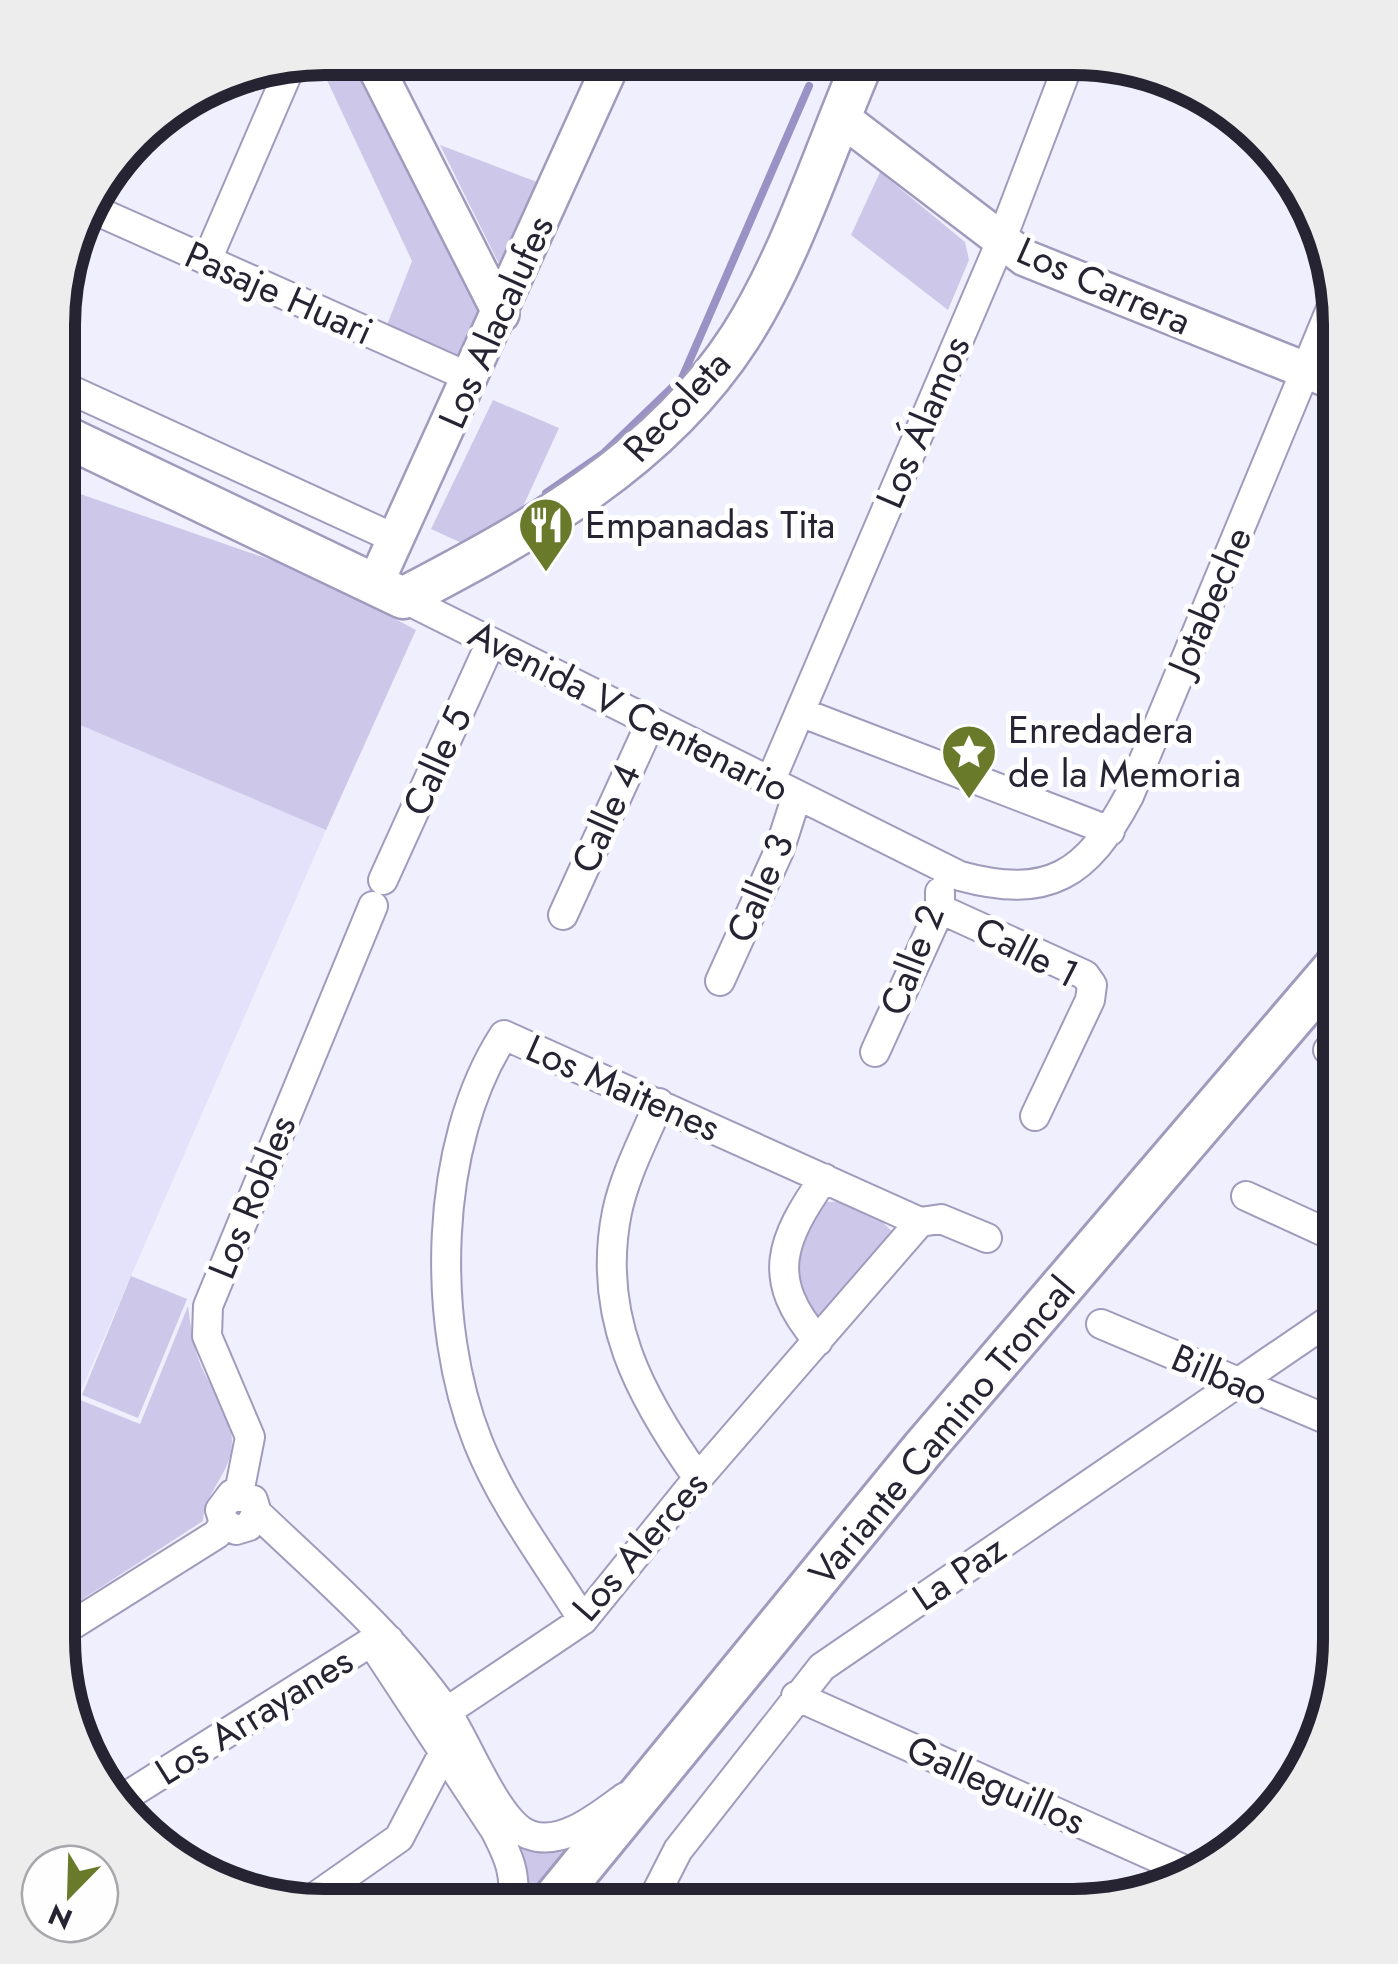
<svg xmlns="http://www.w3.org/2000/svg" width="1398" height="1964" font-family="Jost,sans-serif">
	<rect width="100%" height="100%" fill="#f0effe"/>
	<path fill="#e4e1fb" d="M59 716 326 830 58 1443Z"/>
	<path fill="#cdc8e9" d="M349 58 470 289 479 314 457 356 387 325 412 261 317 59Z
		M440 145 537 182 501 268Z
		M880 172 965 242 969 260 948 310 851 235Z
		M493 400 559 428 521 511 466 545 431 529Z
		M60 487 306 572 416 630 326 830 59 716Z
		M851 1201 872 1212 898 1237 825 1321 816 1317C803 1294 791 1260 802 1233 806 1222 820 1211 827 1202Z
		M131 1276 187 1299 138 1418 82 1395Z
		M188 1306C191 1328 193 1348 202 1368 212 1390 232 1416 232 1441 232 1473 205 1491 203 1521L58 1615V1451L80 1400 140 1424Z
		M506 1833 580 1837 530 1898 523 1864Z"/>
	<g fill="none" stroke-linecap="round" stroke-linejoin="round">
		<path stroke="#9a92c5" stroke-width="8" d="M546 493 604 453 682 378 809 86"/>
		<g stroke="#a09bbd" stroke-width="32">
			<path id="minor" d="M772 59 779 65
				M88 207 471 378
				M207 260 292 63
				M60 385 396 539
				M403 598 960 876C1049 900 1087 875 1129 796L1335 299
				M800 712 1110 831
				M770 782 1001 241 1070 60
				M383 880 491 642
				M940 909 1085 975 1092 985 1090 1000 1035 1116
				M563 915 651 722
				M720 981 779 851 797 795
				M1328 1050 1340 1056
				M875 1052 940 909V892
				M659 1103C644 1139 625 1174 617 1212 596 1316 640 1397 698 1478
				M1246 1196 1340 1239
				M1101 1324 1340 1425
				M818 1341C764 1278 781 1240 824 1178
				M239 1493 250 1437 207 1336 208 1306 373 906
				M257 1513 249 1526 236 1530 224 1523 220 1510 232 1494 253 1500 257 1513C323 1576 393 1635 446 1711 467 1741 497 1824 530 1835 562 1847 600 1815 625 1797
				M583 1620C547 1562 503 1505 478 1442 431 1325 433 1144 504 1035L920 1222 941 1219 987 1238
				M58 1634 217 1534 224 1523
				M372 1643 495 1830C509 1857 517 1875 512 1905
				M796 1696 1196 1875
				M122 1799 371 1642 389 1640
				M305 1904 399 1838 445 1750 446 1712 583 1620 698 1478 920 1222
				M650 1905 678 1850 822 1667 1340 1313"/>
		</g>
		<g stroke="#a09bbd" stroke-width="40">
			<path id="tertiary" d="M371 58 501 314
				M839 116 1025 258 1340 384
				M375 584 614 58"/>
		</g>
		<g stroke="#a09bbd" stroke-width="45">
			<path id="secondary" d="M60 434 403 598C531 531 660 461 740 337 791 258 826 147 864 59"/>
		</g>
		<g stroke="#a09bbd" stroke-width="48">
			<path id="primary" d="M550 1905 923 1449 1340 962"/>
		</g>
		<use href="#minor" stroke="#fff" stroke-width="28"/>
		<use href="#tertiary" stroke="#fff" stroke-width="35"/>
		<use href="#secondary" stroke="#fff" stroke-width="40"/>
		<use href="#primary" stroke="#fff" stroke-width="42"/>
	</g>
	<defs>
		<g id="restaurant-pin" transform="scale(2.875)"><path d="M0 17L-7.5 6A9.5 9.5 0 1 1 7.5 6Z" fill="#697b2b" stroke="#fefefe"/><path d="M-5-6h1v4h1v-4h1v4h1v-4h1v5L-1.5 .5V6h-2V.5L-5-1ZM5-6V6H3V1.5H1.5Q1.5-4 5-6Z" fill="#fff"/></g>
		<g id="sight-pin" transform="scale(2.875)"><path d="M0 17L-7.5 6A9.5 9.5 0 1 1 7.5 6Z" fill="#697b2b" stroke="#fefefe"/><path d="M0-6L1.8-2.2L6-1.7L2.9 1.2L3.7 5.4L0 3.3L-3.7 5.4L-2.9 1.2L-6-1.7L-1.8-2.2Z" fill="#fff"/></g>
	</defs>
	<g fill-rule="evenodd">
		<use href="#restaurant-pin" x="546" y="525"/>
		<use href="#sight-pin" x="969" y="752"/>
	</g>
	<g text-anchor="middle" stroke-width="10" stroke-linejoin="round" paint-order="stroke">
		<g font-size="38" fill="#262432" stroke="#fefefe">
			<text transform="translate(1104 286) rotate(24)" y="13">Los Carrera</text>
			<text transform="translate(279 293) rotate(24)" y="13">Pasaje Huari</text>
			<text transform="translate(496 322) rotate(-66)" y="13">Los Alacalufes</text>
			<text transform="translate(677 406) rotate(-47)" y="13">Recoleta</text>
			<text transform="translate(923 422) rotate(-67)" y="13">Los Álamos</text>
			<text transform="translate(1210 601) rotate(-67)" y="13">Jotabeche</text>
			<text transform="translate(629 711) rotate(27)" y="13">Avenida V Centenario</text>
			<text transform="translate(437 761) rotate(-66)" y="13">Calle 5</text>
			<text transform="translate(606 818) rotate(-66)" y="13">Calle 4</text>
			<text transform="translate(760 888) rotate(-67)" y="13">Calle 3</text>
			<text transform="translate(1027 952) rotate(27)" y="13">Calle 1</text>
			<text transform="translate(912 960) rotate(-69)" y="13">Calle 2</text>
			<text transform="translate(623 1088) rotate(24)" y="13">Los Maitenes</text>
			<text transform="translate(252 1197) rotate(-68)" y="13">Los Robles</text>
			<text transform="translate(1220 1375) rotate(23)" y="13">Bilbao</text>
			<text transform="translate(942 1431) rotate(-50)" y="13">Variante Camino Troncal</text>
			<text transform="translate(640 1546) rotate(-49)" y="13">Los Alerces</text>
			<text transform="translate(959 1573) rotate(-34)" y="13">La Paz</text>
			<text transform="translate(254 1716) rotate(-32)" y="13">Los Arrayanes</text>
			<text transform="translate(996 1785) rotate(24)" y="13">Galleguillos</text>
		</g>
		<g font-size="38" fill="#262432" stroke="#fefefe" text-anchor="start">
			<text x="585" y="538">Empanadas Tita</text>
			<text x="1008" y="743">Enredadera<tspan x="1008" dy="44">de la Memoria</tspan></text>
		</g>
	</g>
	<path d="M0 0H1398V1964H0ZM325 75H1073A250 250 0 0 1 1323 325V1639A250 250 0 0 1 1073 1889H325A250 250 0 0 1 75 1639V325A250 250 0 0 1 325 75Z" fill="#ededee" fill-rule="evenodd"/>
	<path fill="none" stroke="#262432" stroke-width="12" d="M325 75H1073A250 250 0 0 1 1323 325V1639A250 250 0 0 1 1073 1889H325A250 250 0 0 1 75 1639V325A250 250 0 0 1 325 75Z"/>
	<g transform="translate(70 1894) rotate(203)"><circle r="48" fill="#fefefe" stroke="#a8a7ac" stroke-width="2.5"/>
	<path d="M0-8L18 38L0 25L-18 38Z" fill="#697b2b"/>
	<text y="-15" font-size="28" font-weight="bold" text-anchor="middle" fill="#262432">N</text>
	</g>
</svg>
